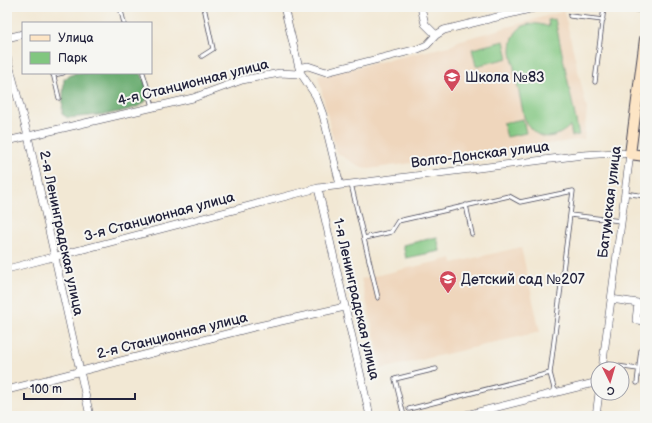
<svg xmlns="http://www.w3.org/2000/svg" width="652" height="423" font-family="'Balsamiq Sans',sans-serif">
	<rect width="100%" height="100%" fill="#f6f6f2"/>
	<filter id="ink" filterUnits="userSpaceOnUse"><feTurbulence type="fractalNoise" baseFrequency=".025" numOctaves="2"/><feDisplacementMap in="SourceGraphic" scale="8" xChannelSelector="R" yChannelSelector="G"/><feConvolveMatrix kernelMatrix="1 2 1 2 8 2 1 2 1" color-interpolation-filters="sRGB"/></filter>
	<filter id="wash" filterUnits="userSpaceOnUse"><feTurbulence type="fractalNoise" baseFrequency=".012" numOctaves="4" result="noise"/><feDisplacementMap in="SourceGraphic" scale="16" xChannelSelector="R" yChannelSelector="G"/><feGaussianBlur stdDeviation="0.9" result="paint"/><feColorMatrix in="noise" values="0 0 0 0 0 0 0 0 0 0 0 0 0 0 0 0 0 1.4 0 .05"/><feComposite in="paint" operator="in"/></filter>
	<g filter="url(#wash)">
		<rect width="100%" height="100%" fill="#f2e8d4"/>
		<path fill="#efd6bc" d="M564 11 587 109 584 139 369 169 358 166 336 152 318 76 453 45 458 41Z
			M521 247 540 332 382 369 361 279 452 258 453 263Z"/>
		<path fill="#81c680" stroke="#52745e" d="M555 19 579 135 572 136 570 126C552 143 533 140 524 117L511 53C510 28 527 18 549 27L548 20Z
			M504 41 508 58 476 66 472 49Z
			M523 119 526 133 507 137 503 123Z
			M437 237 440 251 406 258 403 245Z"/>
		<path fill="#68ab6e" stroke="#456654" d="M75 73H141C144 80 149 90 148 97 144 114 84 116 68 118L62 114 64 79Z"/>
	</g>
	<g filter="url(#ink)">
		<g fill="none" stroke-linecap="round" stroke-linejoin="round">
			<g stroke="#414052" stroke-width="5">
				<path id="lane" d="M120 7 124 23
					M570 16 603 20
					M202 56 213 49 204 7
					M53 73 59 98
					M143 73 153 106
					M53 75 63 73
					M595 82 604 7
					M351 184 378 298
					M624 193 645 196
					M466 205 472 234
					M570 215 621 221
					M364 238 391 232 398 221 509 196 520 202 573 191 550 373 555 392
					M603 364 638 369
					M637 383 641 350
					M409 409 550 373
					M404 416 395 379 436 369"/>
			</g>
			<g stroke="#414052" stroke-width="8">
				<path id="street" d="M284 7 300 72 316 96 323 115 340 185
					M421 7 425 24 436 35
					M624 7 645 9
					M7 38 23 34
					M7 57 28 136 90 416
					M7 141 193 98 242 80 280 73 298 74 302 67 308 66 326 72 418 49 427 45 436 35 444 30 538 7
					M318 188 370 416
					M7 269 318 188 583 155 616 153 630 154 602 369
					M611 299 638 303 636 320 645 321
					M7 390 254 327 345 307
					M462 416 598 382
					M596 416 599 393"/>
			</g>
			<g stroke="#414052" stroke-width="12">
				<path id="secondary" d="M645 39 630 154 645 156"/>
			</g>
			<use href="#lane" stroke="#fff" stroke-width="3.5"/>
			<use href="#street" stroke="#fff" stroke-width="7"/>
			<use href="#secondary" stroke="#fde5c5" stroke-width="10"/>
		</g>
	</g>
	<defs>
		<g id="school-pin" transform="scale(0.9)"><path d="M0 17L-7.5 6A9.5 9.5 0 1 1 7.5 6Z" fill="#d1495b" stroke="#f6f6f2"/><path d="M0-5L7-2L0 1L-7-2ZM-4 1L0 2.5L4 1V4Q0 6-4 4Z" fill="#fff"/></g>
	</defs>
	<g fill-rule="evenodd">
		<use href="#school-pin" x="452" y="77"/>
		<use href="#school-pin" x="448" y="279"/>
	</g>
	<g text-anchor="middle" stroke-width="4" stroke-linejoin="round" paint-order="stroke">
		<g font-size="14" fill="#22223b" stroke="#f6f6f2" text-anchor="start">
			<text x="465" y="82">Школа №83</text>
			<text x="461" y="284">Детский сад №207</text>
		</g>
		<g font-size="14" fill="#22223b" stroke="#f6f6f2">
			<text transform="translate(193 82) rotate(-14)" y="5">4-я Станционная улица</text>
			<text transform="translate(480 154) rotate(-7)" y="5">Волго-Донская улица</text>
			<text transform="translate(609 202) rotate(-83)" y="5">Батумская улица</text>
			<text transform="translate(159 216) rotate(-15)" y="5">3-я Станционная улица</text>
			<text transform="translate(62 233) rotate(78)" y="5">2-я Ленинградская улица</text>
			<text transform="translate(357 299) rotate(77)" y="5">1-я Ленинградская улица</text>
			<text transform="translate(172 335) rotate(-14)" y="5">2-я Станционная улица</text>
		</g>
	</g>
	<rect width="652" height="423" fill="none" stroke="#f6f6f2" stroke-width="24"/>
	<rect x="22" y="22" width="130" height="52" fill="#f6f6f2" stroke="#a1a1a9"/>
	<rect x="30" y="35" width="20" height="6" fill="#fde5c5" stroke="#a1a1a9"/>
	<text x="58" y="42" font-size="12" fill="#22223b">Улица</text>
	<rect x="30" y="52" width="20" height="12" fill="#81c680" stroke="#a1a1a9"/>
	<text x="58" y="62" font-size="12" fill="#22223b">Парк</text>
	<g transform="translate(610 381) rotate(175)"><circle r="19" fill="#f6f6f2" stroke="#a1a1a9"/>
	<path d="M0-3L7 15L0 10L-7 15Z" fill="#d1495b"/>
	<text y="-6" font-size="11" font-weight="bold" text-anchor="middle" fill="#22223b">С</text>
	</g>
	<path d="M24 393v6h111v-6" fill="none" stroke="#22223b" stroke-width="2"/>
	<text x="30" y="393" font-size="12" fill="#22223b" stroke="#f6f6f2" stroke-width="3" paint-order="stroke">100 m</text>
</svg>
